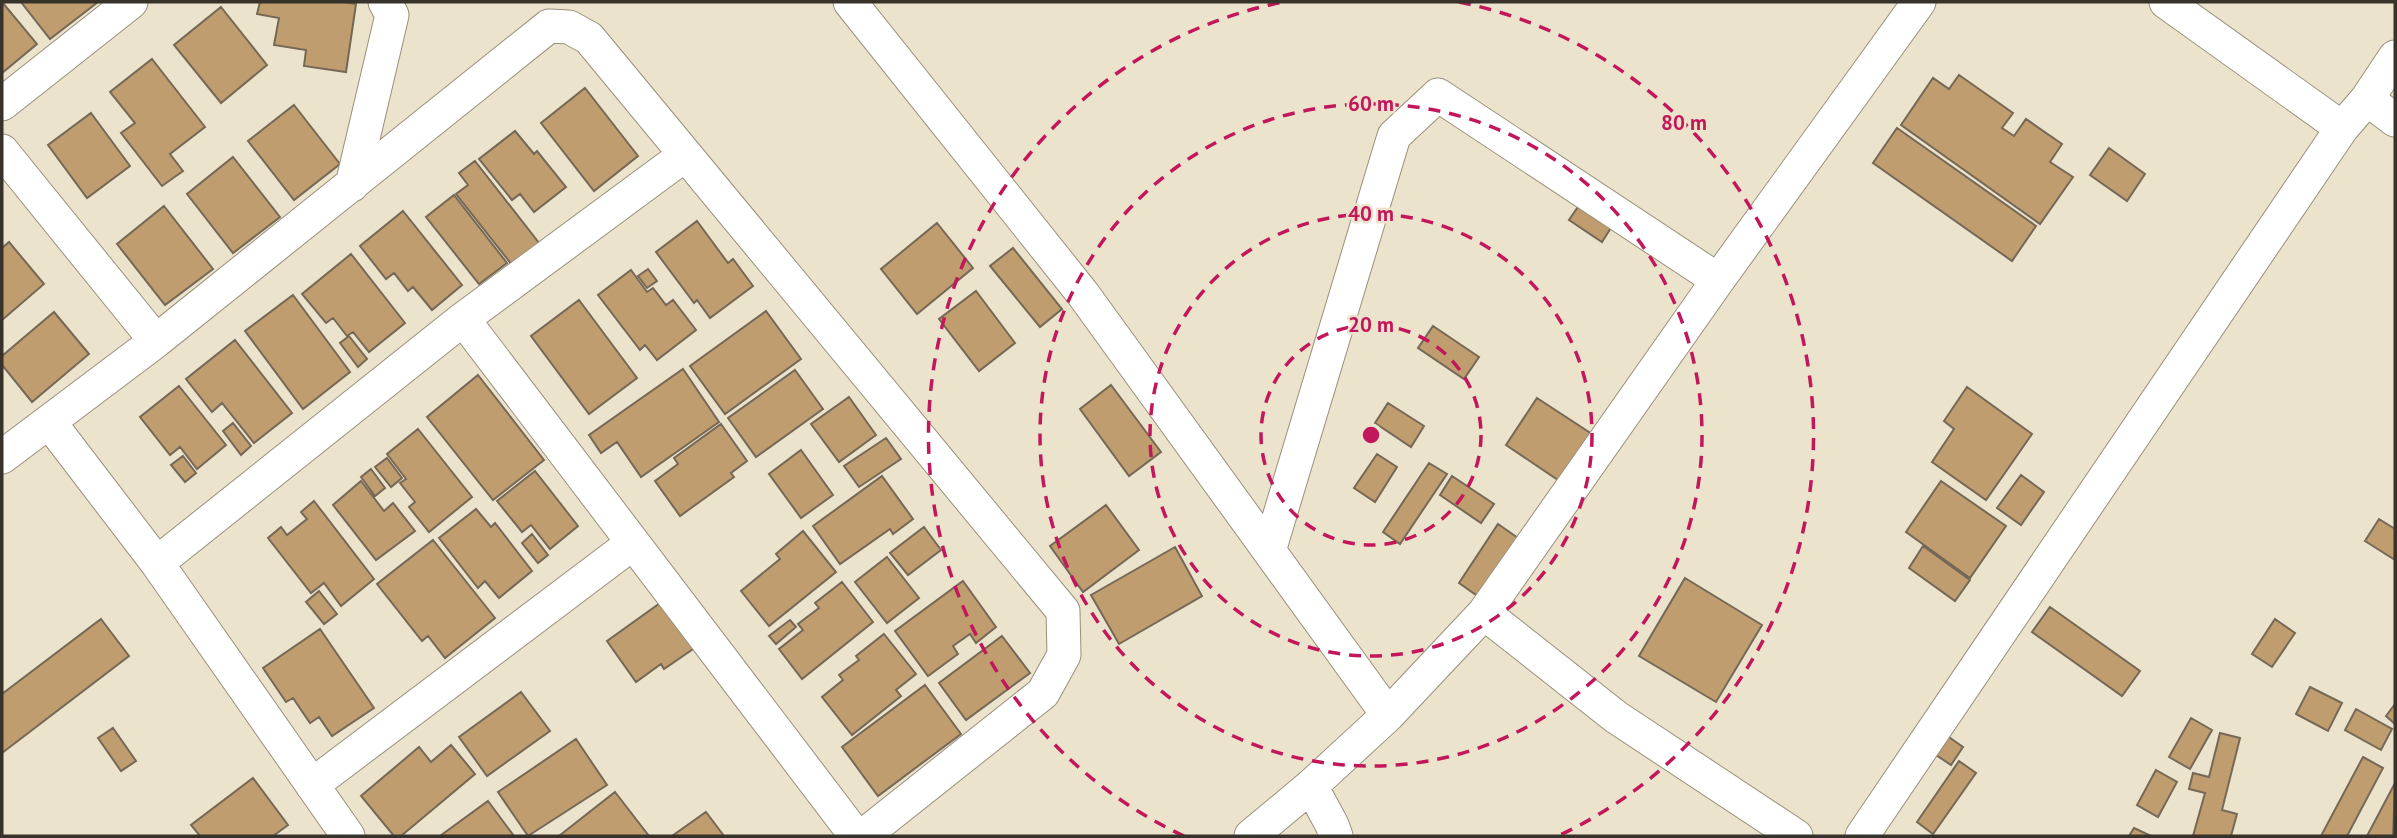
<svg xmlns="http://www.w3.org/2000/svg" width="2397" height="838" font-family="'PT Sans',sans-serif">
	<rect width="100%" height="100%" fill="#ece3cd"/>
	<path fill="#c09d6f" stroke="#756857" stroke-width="2" d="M2 2 37 44 2 73Z
		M21 2H98L50 39Z
		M260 2H344L356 4 346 72 304 66 306 50 274 45 279 18 257 14Z
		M221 7 267 65 221 103 174 45Z
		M152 59 205 127 170 154 183 171 162 186 121 133 135 123 110 92Z
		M1959 75 2013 113 2002 128 2014 136 2026 119 2062 144 2050 162 2073 177 2040 224 1901 125 1933 78 1949 89Z
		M585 88 638 156 594 191 541 123Z
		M294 105 340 164 294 200 248 141Z
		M91 113 130 166 87 198 48 145Z
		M1897 128 2036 226 2012 261 1873 163Z
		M515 131 534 154 537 151 566 187 534 212 520 194 512 200 479 159Z
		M2109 148 2145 174 2127 201 2090 175Z
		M233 157 280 217 233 253 187 194Z
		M475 161 543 248 516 270 456 194 468 185 459 173Z
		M454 195 507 263 479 284 426 217Z
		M1582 201 1614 223 1602 242 1569 220Z
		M164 206 213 269 165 305 117 244Z
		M403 211 462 285 432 310 413 287 408 291 394 273 386 279 360 246Z
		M697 221 728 263 733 259 753 286 710 318 697 300 694 303 656 252Z
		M937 223 973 268 917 314 881 269Z
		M9 242 44 284 2 320V248Z
		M1013 248 1062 309 1040 327 990 266Z
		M351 254 405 323 369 352 353 332 347 336 333 318 326 323 302 294Z
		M648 269 657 281 647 288 638 276Z
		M631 270 647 292 653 288 666 305 673 300 696 330 657 360 645 345 640 350 598 295Z
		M976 291 1015 343 979 371 939 319Z
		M293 295 350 372 303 409 245 331Z
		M579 300 637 378 589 414 531 336Z
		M766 311 801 359 725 414 690 366Z
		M54 312 89 354 32 402 2 365V356Z
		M1433 326 1479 357 1464 379 1418 348Z
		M349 336 367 359 358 367 340 343Z
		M235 340 292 413 254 443 222 403 212 412 186 379Z
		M683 369 719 422 641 477 617 442 601 453 589 435Z
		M795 370 823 409 756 457 728 418Z
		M478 375 544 460 493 500 427 417Z
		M1111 385 1161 452 1129 476 1080 409Z
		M179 386 226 445 197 469 180 447 170 455 140 417Z
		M1967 387 2032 434 1986 500 1932 462 1954 429 1944 421Z
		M849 397 876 435 839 462 811 424Z
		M1537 398 1595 436 1564 484 1506 445Z
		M1388 403 1424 426 1411 447 1375 423Z
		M233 423 251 446 241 455 223 431Z
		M721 424 747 461 731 473 734 477 680 516 655 481 678 464 674 458Z
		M418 429 472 497 429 532 409 507 415 502 400 483 406 479 387 454Z
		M886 438 901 459 859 487 844 466Z
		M801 450 833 495 801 518 769 474Z
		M1377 454 1397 467 1375 502 1354 488Z
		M183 456 196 473 185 482 171 465Z
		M387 458 402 478 391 487 375 467Z
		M1429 463 1447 474 1400 544 1383 532Z
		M371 469 385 488 375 496 361 477Z
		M535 471 578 526 550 549 531 525 522 532 497 501Z
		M2021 475 2044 492 2021 525 1997 508Z
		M882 476 913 519 893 534 890 529 840 564 813 526Z
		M1452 476 1494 504 1481 523 1440 495Z
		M361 481 384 511 393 503 415 531 376 560 333 505Z
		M1941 481 2006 526 1970 578 1906 532Z
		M314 501 374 579 341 606 324 583 311 593 268 538 281 527 287 535 307 519 301 512Z
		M1106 505 1139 550 1083 592 1050 546Z
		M476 509 491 527 495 523 532 571 499 598 485 581 478 588 439 538Z
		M2379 519 2395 529V560L2365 541Z
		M1498 524 1518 538 1479 597 1459 583Z
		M924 527 941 550 908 575 890 553Z
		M803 531 836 572 769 626 741 591 780 559 776 554Z
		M532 534 548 555 538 563 522 543Z
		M433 540 495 618 445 658 428 636 422 641 377 584Z
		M1923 546 1970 580 1955 601 1909 568Z
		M1175 547 1202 596 1119 644 1091 595Z
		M887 557 919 598 887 623 855 582Z
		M1685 578 1762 625 1716 702 1639 656Z
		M963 581 996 627 976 643 970 634 953 646 958 654 928 676 895 631Z
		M842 582 873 622 802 679 779 649 803 630 798 624 819 608 815 603Z
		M319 591 337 614 324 624 306 602Z
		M663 601 696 647 664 669 661 664 636 682 607 641Z
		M2050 607 2140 671 2122 696 2032 632Z
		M101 619 129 656 2 753V694Z
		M2275 619 2295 633 2272 667 2252 654Z
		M790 620 796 627 776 644 769 636Z
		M320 629 374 708 332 736 319 717 310 723 293 698 286 702 263 668Z
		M884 634 916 674 896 690 901 696 852 735 822 697 843 680 839 675 859 660 856 656Z
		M1002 636 1030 673 966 720 939 683Z
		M925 685 961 734 878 796 842 747Z
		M2310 687 2342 703 2328 731 2296 714Z
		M521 692 550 731 487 776 459 737Z
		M2395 704V724L2386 716Z
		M2356 709 2392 729 2381 750 2345 730Z
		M2191 718 2212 730 2190 769 2169 757Z
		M113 728 136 761 121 771 98 738Z
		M2220 733 2240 738 2222 810 2237 814 2231 836H2193L2205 793 2189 789 2193 773 2209 777Z
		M1946 735 1963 747 1951 765 1933 753Z
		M576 739 607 785 528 836 498 792Z
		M451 745 475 774 401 836H394L361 796 419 747 431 762Z
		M2363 757 2383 768 2347 836H2321Z
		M1959 761 1976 773 1933 834 1917 822Z
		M2156 770 2177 782 2158 817 2137 805Z
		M253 778 288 825 273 836H200L191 825Z
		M2395 783 2393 836H2367Z
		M615 792 649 836H559Z
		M488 801 514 836H440Z
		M706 812 724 836H672Z
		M2134 828 2151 836H2129Z"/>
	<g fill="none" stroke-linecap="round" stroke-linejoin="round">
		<g stroke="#99907c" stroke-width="35">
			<path id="minor" d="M850 2 1083 294 1388 715
				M2166 2 2342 128
				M2367 99 2395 120
				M2 104 131 2
				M2 151 156 341
				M352 185 392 15 385 2
				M463 319 856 836
				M50 423 157 563 348 836
				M2 457 156 341 549 26 569 27 589 38 1063 611 1064 655 1043 693 863 836
				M1269 551 1394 136 1438 95 1718 280
				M157 563 463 319 685 155
				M1484 613 1616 717 1796 836
				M312 785 633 543
				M1311 786 1332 825 1336 836
				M1251 836 1311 786 1388 715 1484 613 1718 280 1919 2
				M1862 836 2342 128 2367 99 2395 57"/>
		</g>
		<use href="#minor" stroke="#fff" stroke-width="33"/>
	</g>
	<g fill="none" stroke="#c2185b" stroke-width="3.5" stroke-dasharray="12 9">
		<circle cx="1371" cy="435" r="110"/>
		<circle cx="1371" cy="435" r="221"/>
		<circle cx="1371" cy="435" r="331"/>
		<path d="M1184 836A442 442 0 0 1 1283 2M1459 2A442 442 0 0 1 1558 836"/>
	</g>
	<circle cx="1371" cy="435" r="10" fill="#c2185b" stroke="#ece3cd" stroke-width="3.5"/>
	<g font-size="21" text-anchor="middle" font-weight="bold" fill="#c2185b" stroke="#ece3cd" stroke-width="5" stroke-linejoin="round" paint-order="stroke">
		<text x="1371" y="111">60 m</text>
		<text x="1684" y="130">80 m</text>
		<text x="1371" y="221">40 m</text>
		<text x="1371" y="332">20 m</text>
	</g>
	<rect width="2397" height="838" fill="none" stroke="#37332b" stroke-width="7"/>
</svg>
